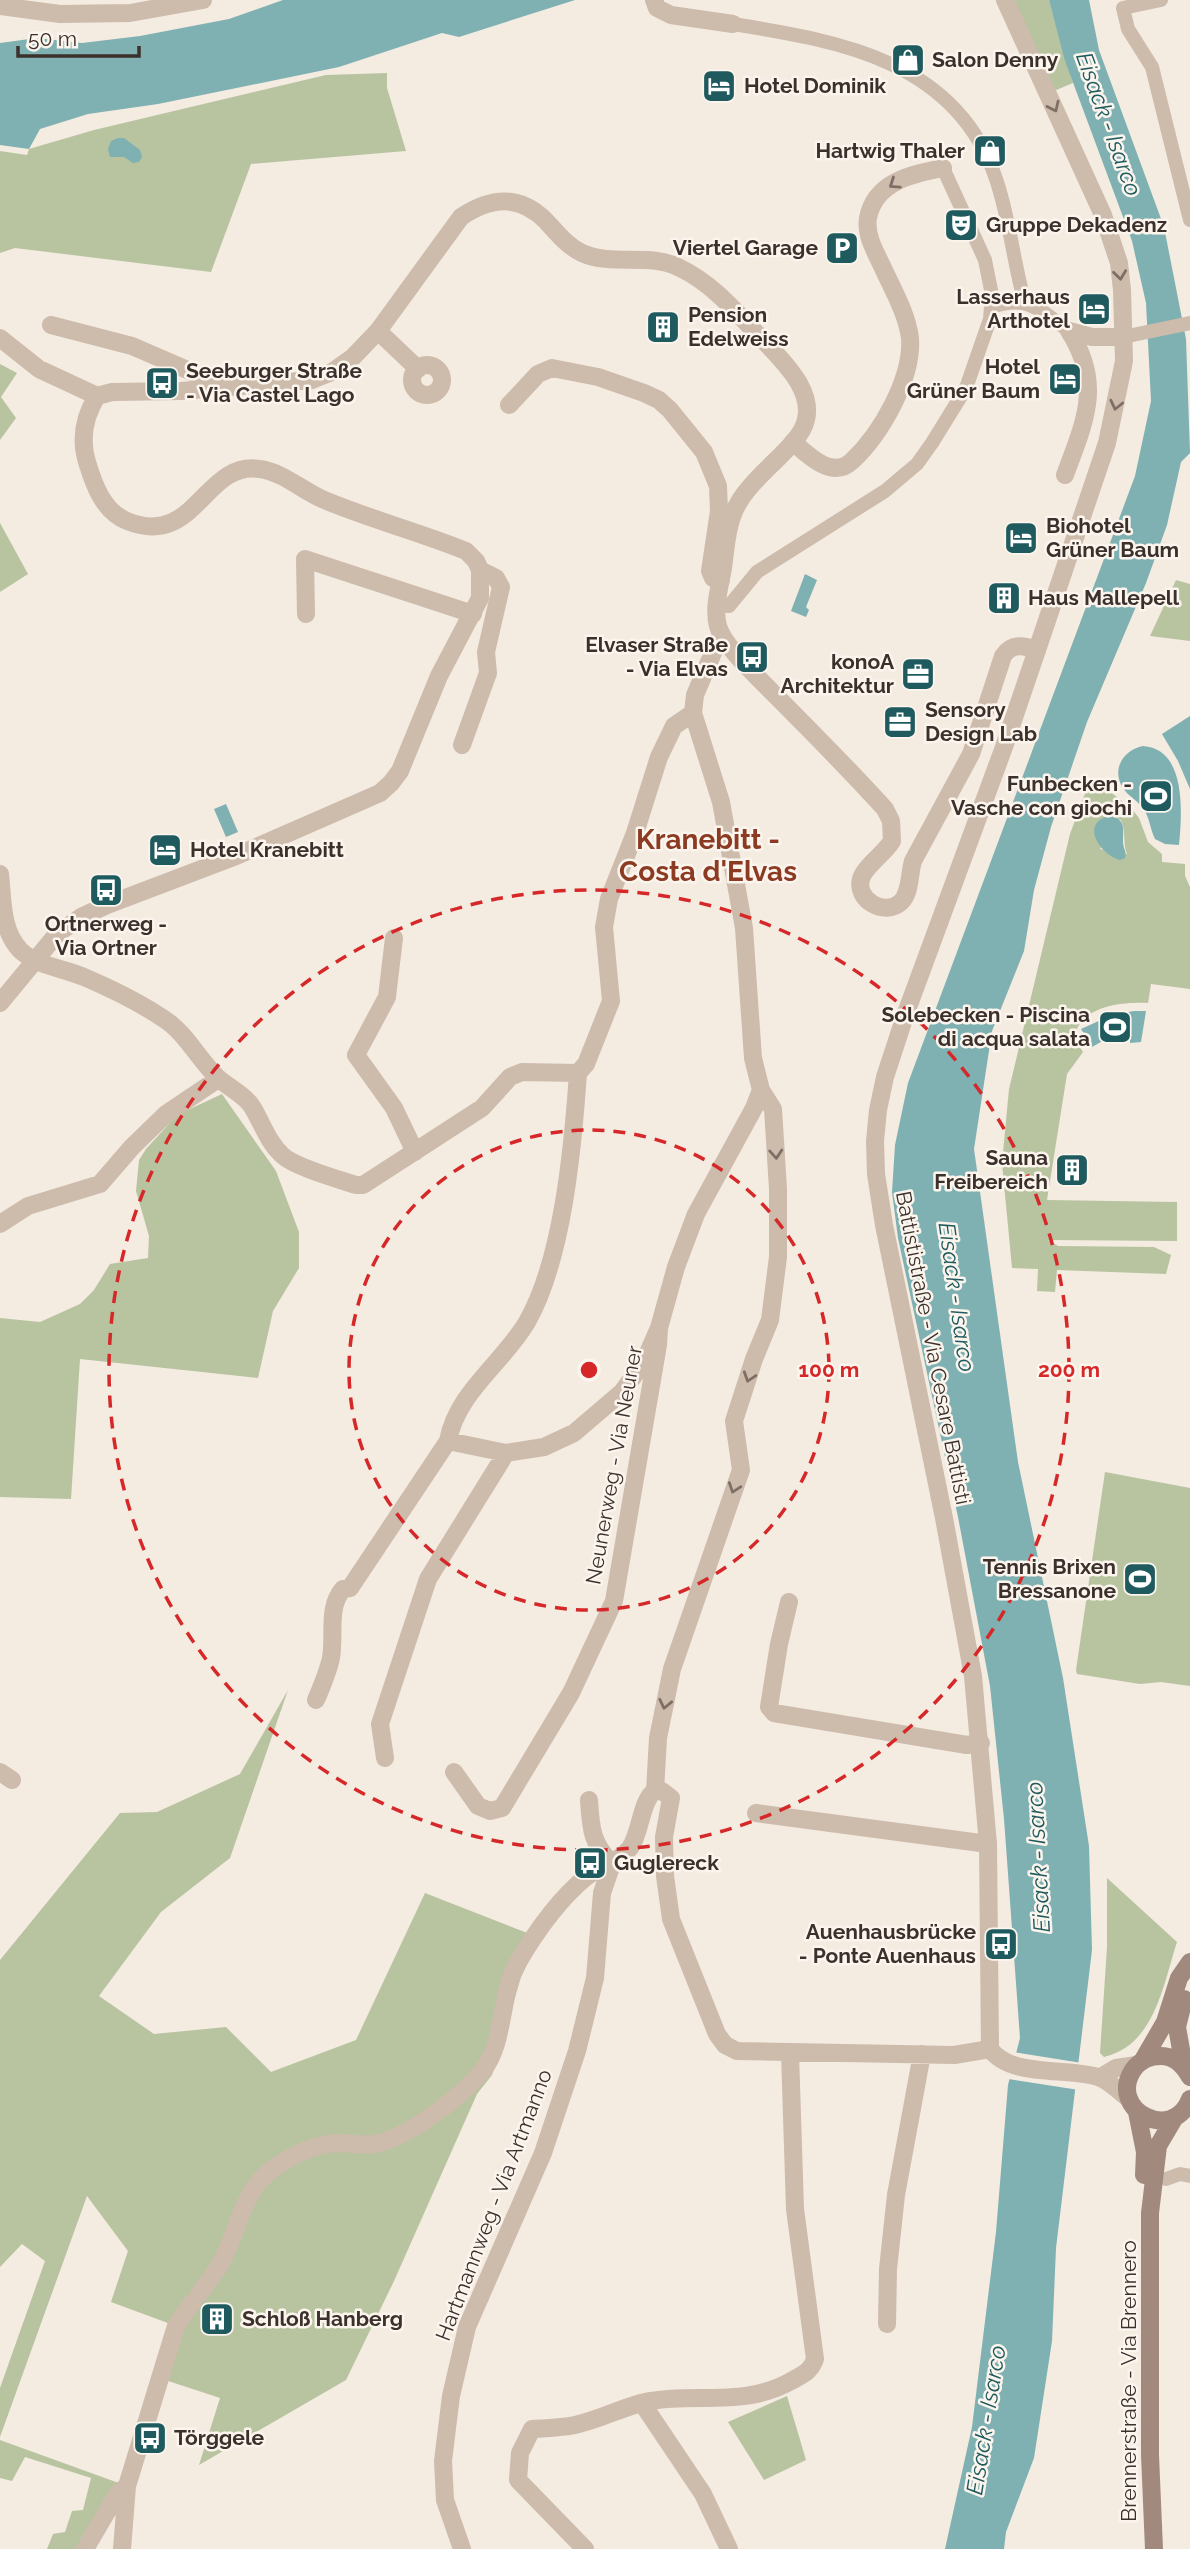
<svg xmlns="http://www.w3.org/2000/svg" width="1190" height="2549" font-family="Raleway,sans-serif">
	<rect width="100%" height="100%" fill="#f4ebe1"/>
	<path fill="#b8c4a0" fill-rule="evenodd" d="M1011 0H1049L1073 83 1049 93Z
		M387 73V88L406 151 251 164 211 272 15 248 0 253V151L27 155 29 149 94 130 326 75Z
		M0 364 17 373 1 397 16 418 0 440Z
		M0 523 28 574 0 592Z
		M1176 580 1190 584V641L1150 636Z
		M1091 777 1131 808 1139 818 1148 842 1162 854V862L1185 864V876L1190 887V989L1151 984 1148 1003C1120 1002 1081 1006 1074 1037L1083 1052 1067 1074 1047 1200 1177 1202V1241L1048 1240 1058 1246 1154 1247 1171 1255 1166 1274 1057 1270 1055 1292 1037 1291 1038 1269 1012 1268 1002 1163 1009 1089 1070 834ZM1120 819C1127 829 1122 842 1127 854L1100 849Z
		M222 1094 276 1171 299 1232V1268L273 1311 258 1378 80 1359 71 1499 0 1497V1318L40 1322 80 1304 94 1290 110 1264 148 1258 149 1236 136 1191 139 1160 146 1149 177 1115Z
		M1105 1472 1190 1488V1686L1161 1682 1140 1684 1077 1674 1076 1670Z
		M288 1690 230 1858 161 1912 99 1996 154 2034 226 2027 271 2072 356 2040 425 1893 540 1938 521 1977 492 2075 477 2094 394 2281 346 2380 199 2465 220 2398 159 2378 176 2326 111 2302 128 2251 87 2196 0 2437V2388L45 2261 22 2244 0 2267V1960L120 1813 157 1812 240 1774Z
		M1107 1878 1177 1942C1163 1985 1155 2045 1104 2057L1100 2053 1107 1947Z
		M787 2396 806 2460 764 2480 728 2422Z
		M0 2440 127 2486 85 2549H47L53 2534 65 2532 72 2511 83 2510 91 2478 25 2457 12 2481 0 2478Z"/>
	<path fill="#7fb0b2" d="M283 0H575L459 37 442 33 339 67 158 104 88 114 40 129 29 149 0 145V43L37 38 82 43 140 36 229 19Z
		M1049 0H1089L1099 50 1164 227 1186 339 1190 453 1181 462 1167 525 1146 583 1087 722 1051 827 1034 890 1024 951 992 1031 974 1149 1018 1462 1063 1678 1089 1846 1092 1950 1056 2248 1052 2341 1034 2458 1006 2532 1004 2549H945L972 2427 996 2232 1008 2085 1020 2038 1004 1819 990 1686 958 1517 898 1238 892 1192 895 1145 908 1083 1135 476 1151 401 1146 303 1132 241 1065 61Z
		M118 138H124L140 150 142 157 139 162 133 163 124 157H110L108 149 111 141Z
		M805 574 817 580 806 607 809 610 806 617 791 611Z
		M1190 716V789L1178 761 1162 734Z
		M1143 746C1187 749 1182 814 1179 845L1165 844 1155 839C1150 829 1150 818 1143 808 1137 800 1128 796 1123 788 1111 770 1123 750 1143 746Z
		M226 804 238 832 226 837 214 809Z
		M1109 816C1126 819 1123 827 1123 841 1123 849 1127 851 1125 858L1120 860C1099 854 1080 823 1109 816Z
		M1134 1011H1146L1141 1042 1130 1043V1032L1106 1039 1092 1047 1081 1029 1112 1015Z"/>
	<path fill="#f4ebe1" d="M1013 2052 1082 2063 1079 2090 1008 2079Z"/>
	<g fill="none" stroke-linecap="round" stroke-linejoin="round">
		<path stroke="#cdbbac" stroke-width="14" d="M1161 0 1123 8 1128 29 1152 67 1190 220
			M733 24C840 41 957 61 996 179 1010 219 1013 262 1025 303
			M992 307C1028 294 1041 311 1069 331
			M1123 337 1190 323
			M717 604 729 606 757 572 885 491 917 464 932 443 966 388 990 319 992 295 985 260 943 168
			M1166 2179 1180 2174 1190 2176"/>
		<path stroke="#cdbbac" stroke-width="18" d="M654 0 657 8 671 15 733 24
			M1005 0 1103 215 1119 263 1122 290 1124 361 1107 443 1037 650
			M0 6 60 14 130 13 203 0
			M51 325 132 346 199 375 211 389
			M378 331 418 369
			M1069 331 1092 337H1123
			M0 338 39 369 97 396
			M412 380a15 15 0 1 1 30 0a15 15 0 1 1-30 0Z
			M509 405 538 374 552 368 598 377 644 393 659 400 670 410 704 452 718 486 719 511 710 571 713 578 721 580
			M793 442C808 455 832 480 852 461 881 434 913 378 910 338 907 314 893 290 883 268 876 253 865 235 868 218 875 181 913 174 943 168
			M1065 475C1085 421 1103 384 1069 331
			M306 614 305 559 473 614
			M462 745 488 673 486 652 501 587 496 578 480 570
			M0 874C3 900 1 930 20 950 36 966 63 968 84 977 112 989 139 1002 164 1019 186 1033 199 1060 218 1078 228 1087 243 1094 251 1105 262 1122 267 1141 282 1155 294 1167 338 1179 356 1185H363L482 1108 510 1077 522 1072 578 1073 586 1064 611 1001 604 927 609 899 635 833 659 757 674 726 693 713
			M394 938 387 997 356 1055 394 1108 415 1152
			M0 1224 28 1206 100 1184 132 1147 166 1114 218 1079
			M448 1441 506 1453 544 1447 574 1433 622 1392 644 1362 659 1328 676 1267 696 1214 754 1108 761 1090
			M789 1602 779 1644 769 1707 774 1713 967 1745 981 1743
			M316 1700C322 1686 328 1672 331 1658 335 1636 327 1607 343 1589L350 1588 448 1441C457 1392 503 1363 527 1322 563 1259 573 1146 578 1073
			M385 1758 380 1724 428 1579 506 1453
			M0 1772 12 1780
			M454 1772 478 1806 490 1811 502 1808 571 1693 614 1601 658 1345 659 1328
			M655 1791 658 1738 672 1669 741 1470 734 1421 754 1359 770 1320 778 1257V1189L773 1109 761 1090 753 1058 744 928 721 802 693 713 695 695 721 634
			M655 1791H662L671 1798 664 1837 665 1876 671 1919 717 2034 725 2045 737 2051 954 2055 990 2049
			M589 1800C591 1829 591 1842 612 1864
			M756 1813 988 1844
			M199 2294C207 2283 217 2272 223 2259 238 2230 243 2192 270 2171 289 2157 313 2144 337 2143 349 2143 363 2146 375 2144 408 2138 462 2096 483 2070 505 2043 500 1994 517 1964 535 1933 558 1900 586 1877 601 1866 618 1863 630 1848 641 1833 641 1799 655 1791
			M887 2324 888 2269 896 2195 922 2054
			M642 2403 703 2494 729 2549
			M85 2549 118 2493 127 2486
			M122 2549 127 2486 176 2326 193 2302
			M462 2549 445 2500 443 2461 451 2396 467 2327 543 2153 577 2051 595 1978 602 1893 612 1864
			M585 2549 518 2480 520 2453 532 2429C547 2428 561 2428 575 2425 598 2420 619 2409 641 2403 694 2391 743 2409 793 2380 804 2374 811 2371 815 2359L795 2209 790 2053"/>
		<path stroke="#cdbbac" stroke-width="18" d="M0 1003 57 934 81 917 107 905 236 856 380 793 391 783 400 771 439 676 480 598V570L476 561 466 551C419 532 369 519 322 499 302 490 282 472 260 469 204 460 196 549 127 521 103 511 94 485 87 462 80 439 84 417 97 396L112 392 181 391 312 380 332 372 353 357 378 331 461 217C491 197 519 194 546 221 557 233 567 246 582 253 613 267 650 252 680 268 713 284 735 311 760 337 782 360 821 395 802 430 794 444 781 455 770 466 759 477 747 488 739 502 727 521 726 546 723 568 720 586 713 608 718 626 724 647 756 675 771 691 810 730 848 768 885 809L891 821 892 841C884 854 864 867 861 879 855 900 885 917 901 902 911 892 909 874 913 861L971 754 1003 656C1012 643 1023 645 1037 650L1004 747 906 1013 885 1077 878 1110 875 1141 876 1174 884 1225 944 1518 973 1676 988 1844 990 2049C1011 2078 1066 2067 1098 2077 1108 2080 1120 2092 1129 2099
			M1101 2077 1116 2068 1137 2065"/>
		<path stroke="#a18a7d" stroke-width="18" d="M1143 2060 1165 2022 1179 1978 1190 1962
			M1184 2067 1177 2027 1184 1999
			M1190 2077C1184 2066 1175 2056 1161 2056 1150 2056 1139 2061 1133 2070 1107 2110 1173 2144 1190 2099
			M1137 2112 1145 2152 1144 2175
			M1154 2549 1150 2455V2213L1158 2146 1175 2117"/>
	</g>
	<defs><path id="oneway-chevron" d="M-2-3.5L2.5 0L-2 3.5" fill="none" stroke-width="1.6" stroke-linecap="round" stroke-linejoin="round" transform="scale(1.75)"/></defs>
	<g stroke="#7d6f65">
		<use href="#oneway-chevron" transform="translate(1054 107) rotate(65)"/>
		<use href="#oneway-chevron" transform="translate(894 184) rotate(146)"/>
		<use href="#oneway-chevron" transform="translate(1120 275) rotate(83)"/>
		<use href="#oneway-chevron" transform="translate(1116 405) rotate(103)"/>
		<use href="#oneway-chevron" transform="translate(776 1154) rotate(86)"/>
		<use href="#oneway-chevron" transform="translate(749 1377) rotate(108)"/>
		<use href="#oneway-chevron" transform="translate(734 1488) rotate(109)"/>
		<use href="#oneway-chevron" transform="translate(665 1704) rotate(102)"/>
	</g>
	<g fill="none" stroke="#d62828" stroke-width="3.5" stroke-dasharray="12 9">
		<circle cx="589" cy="1370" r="240"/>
		<circle cx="589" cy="1370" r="480"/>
	</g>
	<defs>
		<g id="shop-square" transform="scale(1.75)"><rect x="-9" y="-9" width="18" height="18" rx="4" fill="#1f5a5e" stroke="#fbf5ee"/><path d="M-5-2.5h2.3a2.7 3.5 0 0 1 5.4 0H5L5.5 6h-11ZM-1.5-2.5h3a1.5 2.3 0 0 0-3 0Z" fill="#fff"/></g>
		<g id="hotel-square" transform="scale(1.75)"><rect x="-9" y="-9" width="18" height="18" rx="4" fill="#1f5a5e" stroke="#fbf5ee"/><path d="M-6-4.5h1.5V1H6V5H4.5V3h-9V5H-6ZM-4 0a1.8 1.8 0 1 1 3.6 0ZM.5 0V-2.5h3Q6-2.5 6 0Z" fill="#fff"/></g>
		<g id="theatre-square" transform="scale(1.75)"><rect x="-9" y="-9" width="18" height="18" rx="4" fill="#1f5a5e" stroke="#fbf5ee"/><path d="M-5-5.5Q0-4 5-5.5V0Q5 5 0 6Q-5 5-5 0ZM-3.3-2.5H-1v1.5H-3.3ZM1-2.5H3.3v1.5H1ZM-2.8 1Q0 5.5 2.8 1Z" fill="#fff"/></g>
		<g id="parking-square" transform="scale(1.75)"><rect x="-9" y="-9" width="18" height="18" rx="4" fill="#1f5a5e" stroke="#fbf5ee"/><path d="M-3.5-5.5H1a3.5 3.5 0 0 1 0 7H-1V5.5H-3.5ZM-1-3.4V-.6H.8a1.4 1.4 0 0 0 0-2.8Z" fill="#fff"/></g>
		<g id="building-square" transform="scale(1.75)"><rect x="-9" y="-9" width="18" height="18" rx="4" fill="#1f5a5e" stroke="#fbf5ee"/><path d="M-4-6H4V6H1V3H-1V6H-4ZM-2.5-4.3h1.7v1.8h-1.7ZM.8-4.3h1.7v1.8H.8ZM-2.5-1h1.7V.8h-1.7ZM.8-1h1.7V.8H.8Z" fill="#fff"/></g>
		<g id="bus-square" transform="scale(1.75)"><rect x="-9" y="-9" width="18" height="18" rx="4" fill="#1f5a5e" stroke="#fbf5ee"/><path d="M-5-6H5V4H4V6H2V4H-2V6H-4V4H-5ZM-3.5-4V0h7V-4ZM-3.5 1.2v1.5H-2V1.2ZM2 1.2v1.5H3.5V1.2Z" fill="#fff"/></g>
		<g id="office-square" transform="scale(1.75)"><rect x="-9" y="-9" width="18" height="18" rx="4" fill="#1f5a5e" stroke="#fbf5ee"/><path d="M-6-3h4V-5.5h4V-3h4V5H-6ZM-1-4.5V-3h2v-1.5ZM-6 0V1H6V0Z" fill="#fff"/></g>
		<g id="stadium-square" transform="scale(1.75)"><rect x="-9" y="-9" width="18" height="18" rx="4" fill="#1f5a5e" stroke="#fbf5ee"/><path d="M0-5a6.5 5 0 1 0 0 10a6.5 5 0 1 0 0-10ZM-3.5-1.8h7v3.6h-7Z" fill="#fff"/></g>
	</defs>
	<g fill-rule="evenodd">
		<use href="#shop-square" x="908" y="60"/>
		<use href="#hotel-square" x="719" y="86"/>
		<use href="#shop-square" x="990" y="151"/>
		<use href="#theatre-square" x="961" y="225"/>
		<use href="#parking-square" x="842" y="248"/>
		<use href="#hotel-square" x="1094" y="309"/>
		<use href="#building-square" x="663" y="327"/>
		<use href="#hotel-square" x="1065" y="379"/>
		<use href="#bus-square" x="162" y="383"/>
		<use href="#hotel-square" x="1021" y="538"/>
		<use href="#building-square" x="1004" y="598"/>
		<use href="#bus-square" x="752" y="657"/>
		<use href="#office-square" x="918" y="674"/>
		<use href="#office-square" x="900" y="722"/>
		<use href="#stadium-square" x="1156" y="796"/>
		<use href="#hotel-square" x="165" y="850"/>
		<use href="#bus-square" x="106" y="890"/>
		<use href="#stadium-square" x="1115" y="1027"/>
		<use href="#building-square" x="1072" y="1170"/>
		<use href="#stadium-square" x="1140" y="1579"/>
		<use href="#bus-square" x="590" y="1863"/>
		<use href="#bus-square" x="1001" y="1944"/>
		<use href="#building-square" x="217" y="2319"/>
		<use href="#bus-square" x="150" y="2438"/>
	</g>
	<g text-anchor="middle" stroke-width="5" stroke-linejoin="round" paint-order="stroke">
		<g font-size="21" font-weight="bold" fill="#3b302b" stroke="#fbf5ee" text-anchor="start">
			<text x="932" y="67">Salon Denny</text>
			<text x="744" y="93">Hotel Dominik</text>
			<text x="965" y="158" text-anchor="end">Hartwig Thaler</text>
			<text x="986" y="232">Gruppe Dekadenz</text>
			<text x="818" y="255" text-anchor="end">Viertel Garage</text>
			<text x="1070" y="304" text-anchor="end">Lasserhaus<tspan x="1070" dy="24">Arthotel</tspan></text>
			<text x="688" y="322">Pension<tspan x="688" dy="24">Edelweiss</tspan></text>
			<text x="1040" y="374" text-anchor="end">Hotel<tspan x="1040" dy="24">Grüner Baum</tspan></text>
			<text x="186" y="378">Seeburger Straße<tspan x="186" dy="24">- Via Castel Lago</tspan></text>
			<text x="1046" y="533">Biohotel<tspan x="1046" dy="24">Grüner Baum</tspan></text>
			<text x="1028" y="605">Haus Mallepell</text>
			<text x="728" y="652" text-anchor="end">Elvaser Straße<tspan x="728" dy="24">- Via Elvas</tspan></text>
			<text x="894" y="669" text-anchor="end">konoA<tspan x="894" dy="24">Architektur</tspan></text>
			<text x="925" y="717">Sensory<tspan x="925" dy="24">Design Lab</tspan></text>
			<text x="1132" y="791" text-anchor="end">Funbecken -<tspan x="1132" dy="24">Vasche con giochi</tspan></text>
			<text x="190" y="857">Hotel Kranebitt</text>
			<text x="106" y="931" text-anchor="middle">Ortnerweg -<tspan x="106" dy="24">Via Ortner</tspan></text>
			<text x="1090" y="1022" text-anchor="end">Solebecken - Piscina<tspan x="1090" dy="24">di acqua salata</tspan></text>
			<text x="1048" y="1165" text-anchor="end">Sauna<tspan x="1048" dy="24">Freibereich</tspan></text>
			<text x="1116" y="1574" text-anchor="end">Tennis Brixen<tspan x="1116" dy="24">Bressanone</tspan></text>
			<text x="614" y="1870">Guglereck</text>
			<text x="976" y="1939" text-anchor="end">Auenhausbrücke<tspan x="976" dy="24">- Ponte Auenhaus</tspan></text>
			<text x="242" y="2326">Schloß Hanberg</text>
			<text x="174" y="2445">Törggele</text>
		</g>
		<g font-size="21" fill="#3b302b" stroke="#fbf5ee">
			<text transform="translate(933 1348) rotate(79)" y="7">Battististraße - Via Cesare Battisti</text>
			<text transform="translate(614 1465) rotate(-80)" y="7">Neunerweg - Via Neuner</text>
			<text transform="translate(494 2205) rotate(-69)" y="7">Hartmannweg - Via Artmanno</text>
			<text transform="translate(1129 2381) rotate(-90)" y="7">Brennerstraße - Via Brennero</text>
		</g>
		<g font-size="23" font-style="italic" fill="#1f5a5e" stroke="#fbf5ee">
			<text transform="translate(1109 124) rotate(70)" y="8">Eisack - Isarco</text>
			<text transform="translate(957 1297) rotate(82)" y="8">Eisack - Isarco</text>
			<text transform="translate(1038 1857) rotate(-93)" y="8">Eisack - Isarco</text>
			<text transform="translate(986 2420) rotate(-81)" y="8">Eisack - Isarco</text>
		</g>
		<g font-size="28" font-weight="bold" fill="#8c3b22" stroke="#fbf5ee">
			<text x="708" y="849">Kranebitt -<tspan x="708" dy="32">Costa d'Elvas</tspan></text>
		</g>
	</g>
	<circle cx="589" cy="1370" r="10" fill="#d62828" stroke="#fbf5ee" stroke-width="3.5"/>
	<g font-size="21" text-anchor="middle" font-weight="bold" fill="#d62828" stroke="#fbf5ee" stroke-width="5" stroke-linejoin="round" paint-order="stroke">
		<text x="829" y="1377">100 m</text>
		<text x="1069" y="1377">200 m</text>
	</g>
	<path d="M18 46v10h121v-10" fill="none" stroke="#3b302b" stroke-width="3.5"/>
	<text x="28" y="46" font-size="21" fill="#3b302b" stroke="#fbf5ee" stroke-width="5" paint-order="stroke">50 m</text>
</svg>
